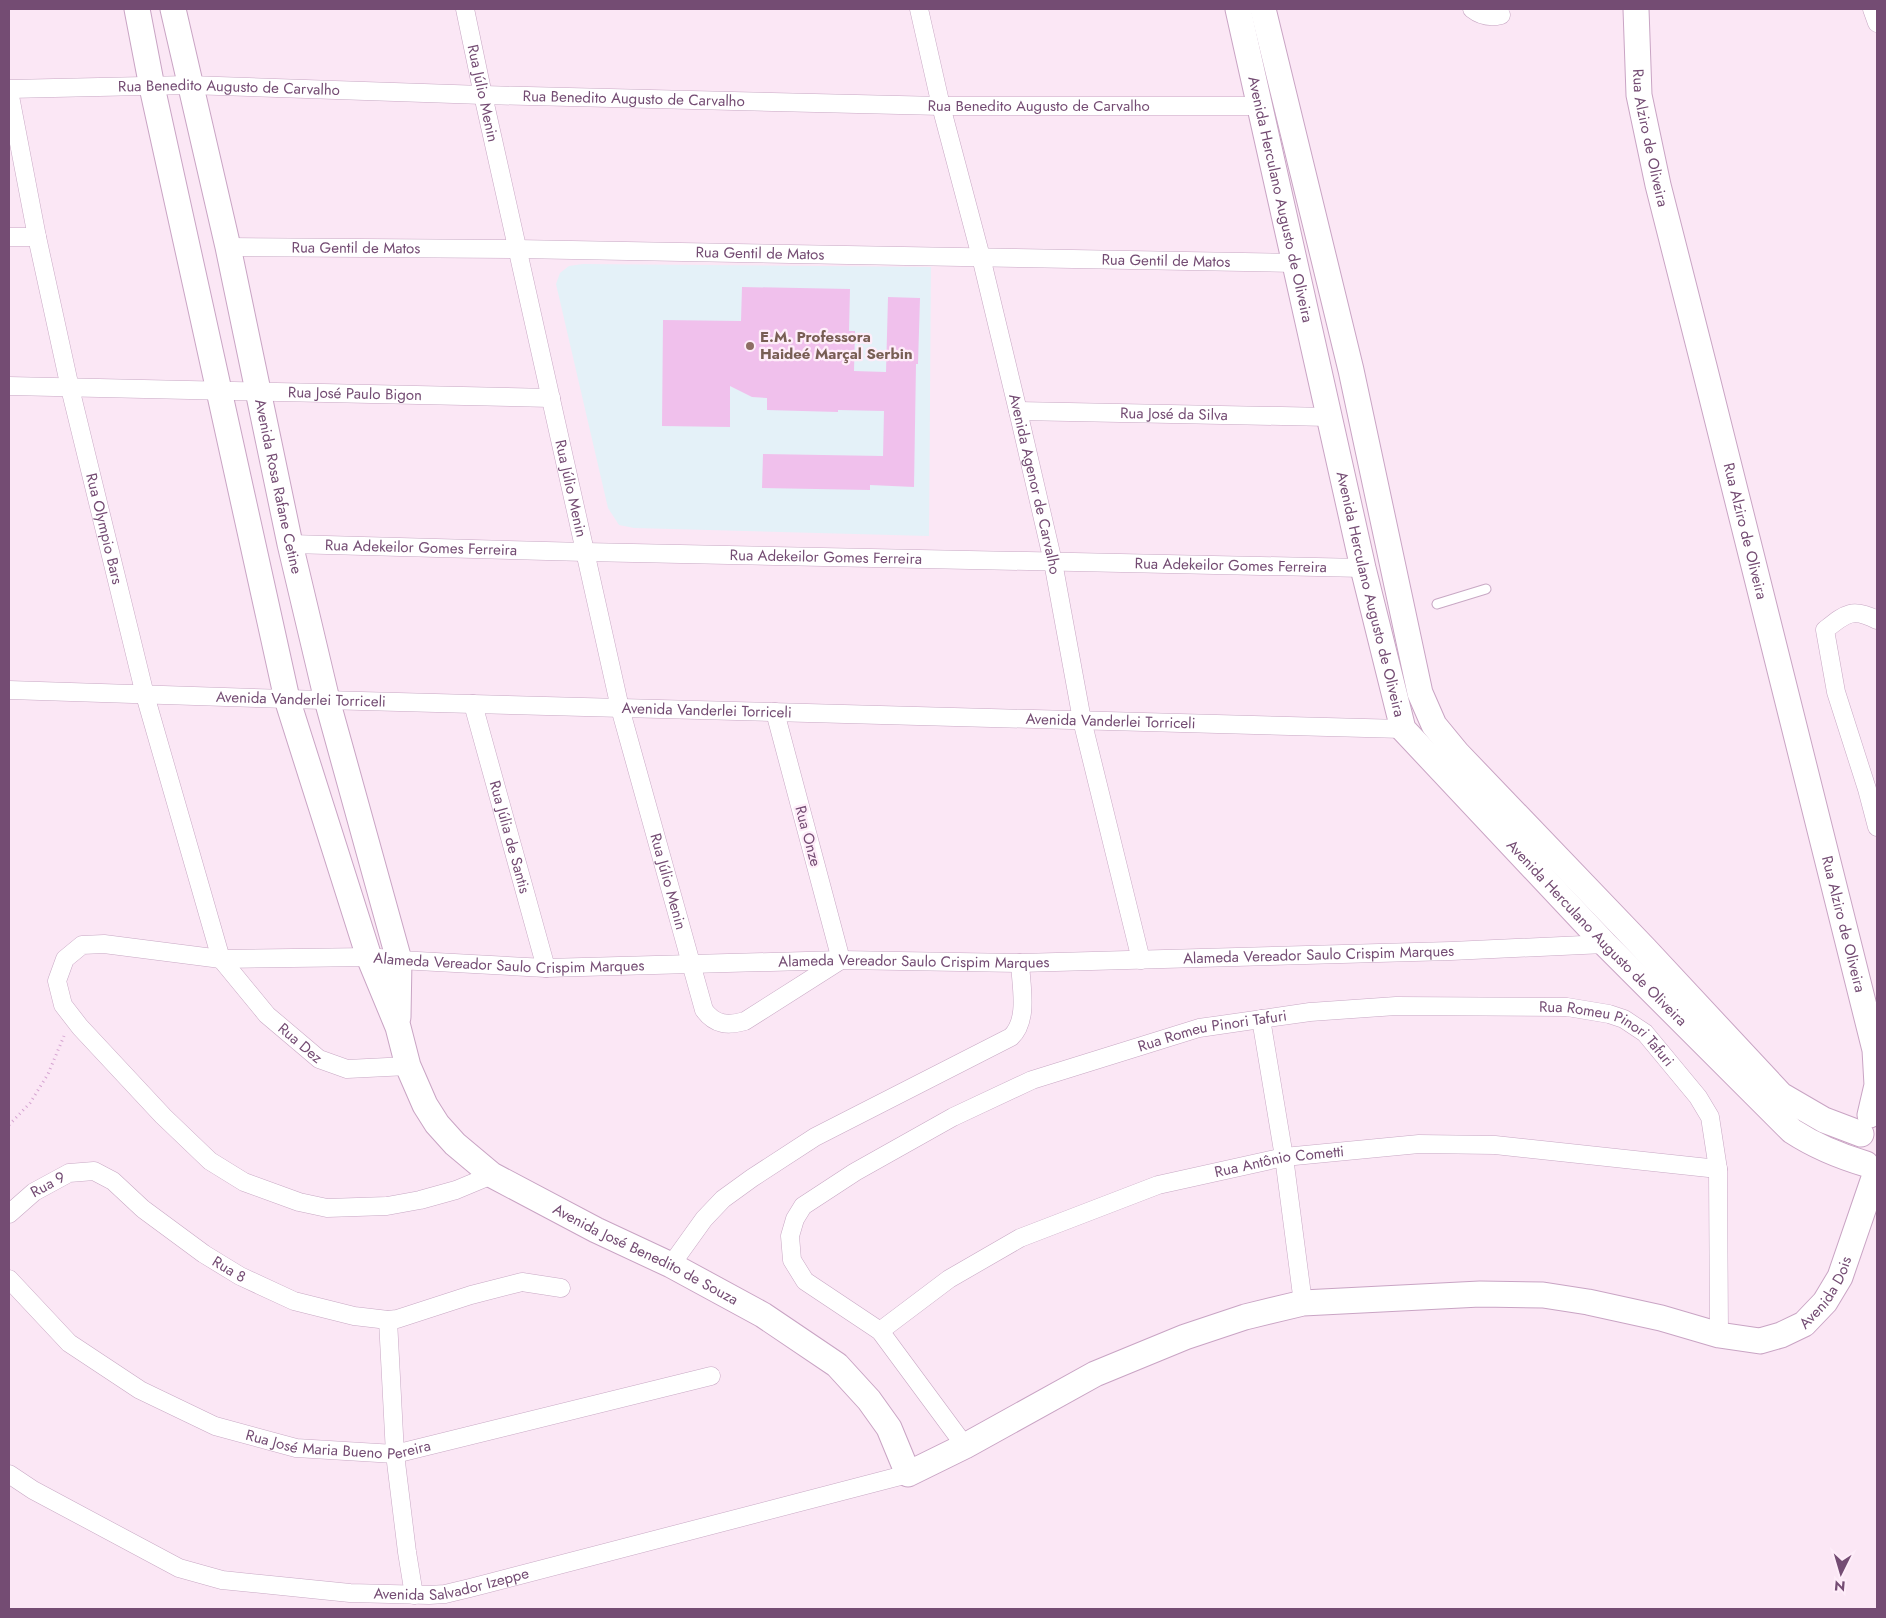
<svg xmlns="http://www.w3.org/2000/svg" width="1886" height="1618" font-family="Jost,sans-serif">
	<rect width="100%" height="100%" fill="#fbe7f5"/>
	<path fill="#e4f1f8" d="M583 264 931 267 929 536 634 528 619 525 608 508 556 284 560 273 569 266Z"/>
	<path fill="#f0c0ec" d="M742 287 850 289 849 331H855L854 371 886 372 888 297 920 298 918 364H916L914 487 870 485V490L762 488 763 454 883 456 884 411 838 410V412L767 410V398L752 397 730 386V427L662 426 663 320 741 321Z"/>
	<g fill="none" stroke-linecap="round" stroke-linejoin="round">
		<g stroke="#c8a8c4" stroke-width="11">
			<path id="lane" d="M1437 604 1486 589"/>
		</g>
		<g stroke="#c8a8c4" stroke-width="19">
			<g id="street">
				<path id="s1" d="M465 9 483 95 620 708 704 1010C715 1025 728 1026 745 1021L841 960 775 712"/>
				<path id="s2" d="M919 9 941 106 981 257 1018 411 1053 562 1082 720 1141 960"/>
				<path d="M1472 9C1481 16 1490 18 1501 15"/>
				<path d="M1872 9 1877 23"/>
				<path id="s3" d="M9 89 189 85 483 95 941 106H1260"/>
				<path id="s4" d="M9 91 37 237 70 388 145 695 221 959 267 1015 319 1059 347 1069 408 1066"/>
				<path d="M9 237H37"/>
				<path id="s5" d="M228 247 517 249 1294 263"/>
				<path id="s6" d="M9 386 551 398"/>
				<path id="s7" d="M1018 411 1329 417"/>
				<path id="s8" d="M290 544 585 552 1363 568"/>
				<path d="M1877 620C1852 607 1845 614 1825 630L1836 692 1867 789 1877 827"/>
				<path id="s9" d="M9 690 287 699 1403 729"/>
				<path id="s10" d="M473 704 546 968"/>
				<path d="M1261 1019 1284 1157 1303 1303"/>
				<path id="s11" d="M492 1175 456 1190 420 1200 387 1206 327 1208 299 1202 244 1182 210 1161 163 1116 80 1027 63 1005 57 981 65 959 82 945 104 944 221 959 369 957 399 960 546 968 841 960 1020 963 1451 951 1605 944"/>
				<path id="s12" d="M9 1214 34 1192 69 1173 94 1171 113 1181 143 1209 204 1254 240 1276 294 1301 354 1316 388 1320 397 1319 471 1295 522 1282 561 1288"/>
				<path d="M671 1265 704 1219 723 1199 752 1178 815 1137 1011 1037C1029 1020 1021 986 1020 963"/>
				<path id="s13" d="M9 1279 69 1343 140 1390 215 1426 296 1448 395 1454 711 1376"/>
				<path d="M388 1320 395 1454 407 1552 414 1595"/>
				<path id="s14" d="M880 1331 949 1279 1020 1238 1158 1185 1284 1157 1419 1144 1495 1145 1718 1169"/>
				<path id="s15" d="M965 1446 880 1331 805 1281 792 1260 790 1236 795 1219 803 1206 855 1172 953 1117 1032 1080 1199 1028 1310 1012 1396 1006 1567 1007 1609 1014 1624 1019 1645 1033 1698 1097 1710 1117 1718 1169 1719 1335"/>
				<path id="s16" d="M9 1474 33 1490 179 1568 222 1580 350 1593 429 1595 445 1594 470 1588 908 1474"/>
			</g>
		</g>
		<g stroke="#c9a4c4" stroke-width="27">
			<g id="secondary">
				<path id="s17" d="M137 9 152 87 287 699 369 957 398 1027 408 1066 425 1105 437 1124 455 1144 492 1175 596 1230 671 1265 763 1315 837 1365 869 1400 889 1428 908 1474 965 1446 1095 1374 1185 1337 1245 1317 1303 1303 1480 1294 1543 1295 1588 1302 1661 1318 1719 1335 1760 1341 1781 1335 1804 1324 1825 1302 1840 1277 1875 1175"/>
				<path id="s18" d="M173 9 228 247 290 544 327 700 399 960 398 1017"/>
				<path id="s19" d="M1238 9 1363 568 1403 729 1605 944 1792 1131C1815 1146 1839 1156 1866 1164"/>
				<path d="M1263 9 1351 370 1420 693 1434 725 1457 753 1645 949 1781 1095 1824 1120 1861 1134"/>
				<path id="s20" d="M1636 9 1639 95 1658 185 1704 366 1875 1050 1877 1085 1870 1115"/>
			</g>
		</g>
		<path stroke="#d5a3d1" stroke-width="3" stroke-dasharray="1 4" stroke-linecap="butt" d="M9 1125 30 1103 48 1074 64 1036"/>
		<use href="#lane" stroke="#fff" stroke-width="9"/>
		<use href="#street" stroke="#fff" stroke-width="18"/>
		<use href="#secondary" stroke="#fff" stroke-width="25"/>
	</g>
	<circle fill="#8d6e63" stroke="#feedf9" stroke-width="2" cx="750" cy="346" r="5"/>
	<g text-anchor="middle" stroke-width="4.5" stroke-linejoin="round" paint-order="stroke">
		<g font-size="15" fill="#744c73" stroke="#feedf9">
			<text dy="5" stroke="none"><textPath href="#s3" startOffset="220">Rua Benedito Augusto de Carvalho</textPath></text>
			<text dy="5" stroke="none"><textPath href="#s1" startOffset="86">Rua Júlio Menin</textPath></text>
			<text dy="5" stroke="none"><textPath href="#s3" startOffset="625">Rua Benedito Augusto de Carvalho</textPath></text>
			<text dy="5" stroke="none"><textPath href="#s3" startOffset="1030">Rua Benedito Augusto de Carvalho</textPath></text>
			<text dy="5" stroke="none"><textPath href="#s20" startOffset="130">Rua Alziro de Oliveira</textPath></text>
			<text dy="5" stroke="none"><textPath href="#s19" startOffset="195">Avenida Herculano Augusto de Oliveira</textPath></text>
			<text dy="5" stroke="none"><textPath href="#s5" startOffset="128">Rua Gentil de Matos</textPath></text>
			<text dy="5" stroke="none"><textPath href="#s5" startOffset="532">Rua Gentil de Matos</textPath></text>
			<text dy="5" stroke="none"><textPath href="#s5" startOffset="938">Rua Gentil de Matos</textPath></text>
			<text dy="5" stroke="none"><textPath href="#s6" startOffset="346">Rua José Paulo Bigon</textPath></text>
			<text dy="5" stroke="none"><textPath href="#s7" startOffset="156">Rua José da Silva</textPath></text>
			<text dy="5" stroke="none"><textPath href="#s2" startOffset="489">Avenida Agenor de Carvalho</textPath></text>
			<text dy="5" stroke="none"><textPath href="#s18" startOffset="489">Avenida Rosa Rafane Cetine</textPath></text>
			<text dy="5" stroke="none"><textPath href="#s1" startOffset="491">Rua Júlio Menin</textPath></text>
			<text dy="5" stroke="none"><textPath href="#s4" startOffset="448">Rua Olympio Bars</textPath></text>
			<text dy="5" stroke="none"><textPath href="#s20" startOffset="535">Rua Alziro de Oliveira</textPath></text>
			<text dy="5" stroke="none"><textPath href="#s8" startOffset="131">Rua Adekeilor Gomes Ferreira</textPath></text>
			<text dy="5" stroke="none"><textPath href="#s8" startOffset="536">Rua Adekeilor Gomes Ferreira</textPath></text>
			<text dy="5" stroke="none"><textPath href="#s8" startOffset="941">Rua Adekeilor Gomes Ferreira</textPath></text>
			<text dy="5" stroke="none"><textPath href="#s19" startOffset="600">Avenida Herculano Augusto de Oliveira</textPath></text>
			<text dy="5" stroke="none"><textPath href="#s9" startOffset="292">Avenida Vanderlei Torriceli</textPath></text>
			<text dy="5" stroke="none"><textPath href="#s9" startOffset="698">Avenida Vanderlei Torriceli</textPath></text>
			<text dy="5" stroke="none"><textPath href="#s9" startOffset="1102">Avenida Vanderlei Torriceli</textPath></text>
			<text dy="5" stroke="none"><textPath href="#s10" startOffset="138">Rua Júlia de Santis</textPath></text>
			<text transform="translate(808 836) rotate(75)" y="5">Rua Onze</text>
			<text dy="5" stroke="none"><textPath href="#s1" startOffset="896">Rua Júlio Menin</textPath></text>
			<text dy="5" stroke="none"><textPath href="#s20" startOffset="940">Rua Alziro de Oliveira</textPath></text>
			<text dy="5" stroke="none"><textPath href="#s19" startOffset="1020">Avenida Herculano Augusto de Oliveira</textPath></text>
			<text dy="5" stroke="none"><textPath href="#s11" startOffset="1820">Alameda Vereador Saulo Crispim Marques</textPath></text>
			<text dy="5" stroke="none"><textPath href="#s11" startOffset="1010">Alameda Vereador Saulo Crispim Marques</textPath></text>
			<text dy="5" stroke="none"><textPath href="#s11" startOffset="1415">Alameda Vereador Saulo Crispim Marques</textPath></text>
			<text dy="5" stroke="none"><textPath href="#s15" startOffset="764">Rua Romeu Pinori Tafuri</textPath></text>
			<text dy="5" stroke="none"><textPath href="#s15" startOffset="1169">Rua Romeu Pinori Tafuri</textPath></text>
			<text dy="5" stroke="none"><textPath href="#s4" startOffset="1010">Rua Dez</textPath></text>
			<text dy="5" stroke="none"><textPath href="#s14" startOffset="440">Rua Antônio Cometti</textPath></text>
			<text dy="5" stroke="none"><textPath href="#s12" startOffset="49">Rua 9</textPath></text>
			<text dy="5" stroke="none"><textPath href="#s17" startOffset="1406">Avenida José Benedito de Souza</textPath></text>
			<text dy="5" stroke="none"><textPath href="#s12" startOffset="266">Rua 8</textPath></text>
			<text dy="5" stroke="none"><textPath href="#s17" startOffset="2740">Avenida Dois</textPath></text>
			<text dy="5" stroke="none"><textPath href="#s13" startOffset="382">Rua José Maria Bueno Pereira</textPath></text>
			<text dy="5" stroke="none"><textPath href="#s16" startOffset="470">Avenida Salvador Izeppe</textPath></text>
		</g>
		<g font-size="15" font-weight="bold" fill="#785e54" stroke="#feedf9" text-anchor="start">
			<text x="760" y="342">E.M. Professora<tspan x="760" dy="17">Haideé Marçal Serbin</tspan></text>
		</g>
	</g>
	<rect width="1886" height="1618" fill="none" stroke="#744c73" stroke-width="20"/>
	<g transform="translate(1841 1573) rotate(185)" stroke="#feedf9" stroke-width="4" paint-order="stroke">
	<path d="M0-4L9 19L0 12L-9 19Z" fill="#744c73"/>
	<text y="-8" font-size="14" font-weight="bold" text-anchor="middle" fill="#744c73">N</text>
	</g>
</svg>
